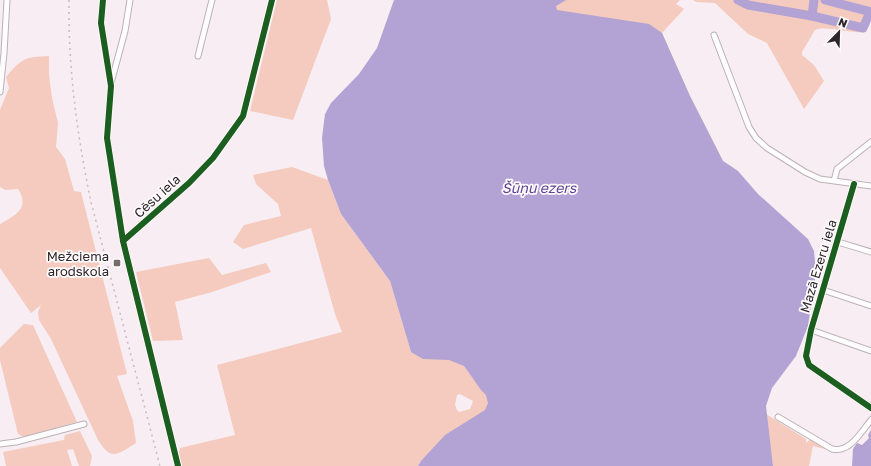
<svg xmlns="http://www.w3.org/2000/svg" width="871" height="466" font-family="'Golos Text',sans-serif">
	<rect width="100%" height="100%" fill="#f8edf2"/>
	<path fill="#f4cbbe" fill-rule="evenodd" d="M277 0H327L331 19 293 120 250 111Z
		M538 0H680L676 4 684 9 662 33 690 96 723 161 734 168 720 175 583 27Z
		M693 0H871V19L866 32C852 34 825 25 815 30L802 52V55L814 65 824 81 804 109 767 43 748 34 715 3 696 2Z
		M49 56V75L52 98 58 123 56 147 65 159 74 191 81 192 127 374 117 376 133 421 136 443C117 455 111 461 98 440L51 339 39 320 38 312 41 305 31 313 0 268V224C14 216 31 208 18 189L5 190 0 187V110L9 88 6 77C22 58 25 57 49 56Z
		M292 167 328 180 341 214 390 281 411 352H434L464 366 474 380 492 394 483 417 421 461 418 466H182L179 453 180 448 235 435 217 365 342 332 335 314 311 228 243 249 233 242 244 225 281 216 278 204 256 184 253 175ZM460 394 473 401 470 409 459 412 457 410 455 405 457 395Z
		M209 258 222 275 266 263 271 272 212 292 175 302 183 340 153 341 136 272Z
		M24 324 33 325 77 422 24 437 18 434 0 360V348Z
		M766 414 806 439V443L811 439 837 452 813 446 809 466H773Z
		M80 431 92 456 90 466H79L73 449 67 450 72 466H6L3 452 64 440 65 435Z"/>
	<path fill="#b2a3d4" d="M394 0H566L556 6 557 10 649 24 662 33 690 96 723 161 738 171 758 194 808 239 814 251 816 272 808 326 796 356 772 388 766 406 773 466H418L421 461 445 435 485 410 488 403 486 395 481 390 464 366 449 360 423 359 411 352 390 281 341 214 328 180 324 166 322 138 325 114 331 103 359 74 377 48Z
		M871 430V466H852L853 449 857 443 862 445 869 438 868 435Z"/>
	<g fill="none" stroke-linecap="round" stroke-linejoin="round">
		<path stroke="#b2a3d4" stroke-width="9" d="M738 0 748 5 812 16 863 28 870 12
			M825 0 871 12
			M812 16 814 0"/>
		<g stroke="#bab2b6" stroke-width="7">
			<path id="street" d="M103 0 101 23 111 86 107 138 123 241 178 466
				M714 35 749 127 756 138 767 148 805 172 820 179 871 186
				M198 56 212 0
				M111 83 125 31 130 0
				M0 92 4 53 7 0
				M834 181 837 169 871 142
				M854 184 811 330 806 356 809 365 871 408
				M123 241 189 183 213 158 243 116 272 0
				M838 242 871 252
				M823 290 871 306
				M811 330 871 351
				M778 417 832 449C850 453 861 432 871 420
				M0 444 16 442 84 424"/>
		</g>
		<use href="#street" stroke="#fefcfd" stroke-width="5"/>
		<path stroke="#c1bebf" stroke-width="1.5" stroke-dasharray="2 4" stroke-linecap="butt" d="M69 0C68 68 77 135 91 202L160 466"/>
		<g stroke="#fffbfc" stroke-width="8">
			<path id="cycleway" d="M103 0 101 23 111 86 107 138 123 241 178 466
				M854 184 811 330 806 356 809 365 871 408
				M123 241 189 183 213 158 243 116 272 0"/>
		</g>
		<use href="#cycleway" stroke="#1b5e20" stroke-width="6"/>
	</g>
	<rect fill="#746c6f" stroke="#fffbfc" stroke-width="1.5" x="113" y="259" width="8" height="8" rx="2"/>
	<g text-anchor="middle" stroke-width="3.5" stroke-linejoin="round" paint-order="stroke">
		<g font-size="13" fill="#2d2629" stroke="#fffbfc">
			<text transform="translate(157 196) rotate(-42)" y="5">Cēsu iela</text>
			<text transform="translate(818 266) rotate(-73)" y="5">Mazā Ezeru iela</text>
		</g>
		<g font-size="13" fill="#2d2629" stroke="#fffbfc" text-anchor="end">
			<text x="109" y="261">Mežciema<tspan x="109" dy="15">arodskola</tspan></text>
		</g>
		<g font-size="14" font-style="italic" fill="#5d4396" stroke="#fffbfc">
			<text x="539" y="193">Šūņu ezers</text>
		</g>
	</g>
	<g transform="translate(839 32) rotate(23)" stroke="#fffbfc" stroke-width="3" paint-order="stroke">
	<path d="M0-3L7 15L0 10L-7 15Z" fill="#2d2629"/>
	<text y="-6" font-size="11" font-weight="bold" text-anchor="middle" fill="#2d2629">N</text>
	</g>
</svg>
